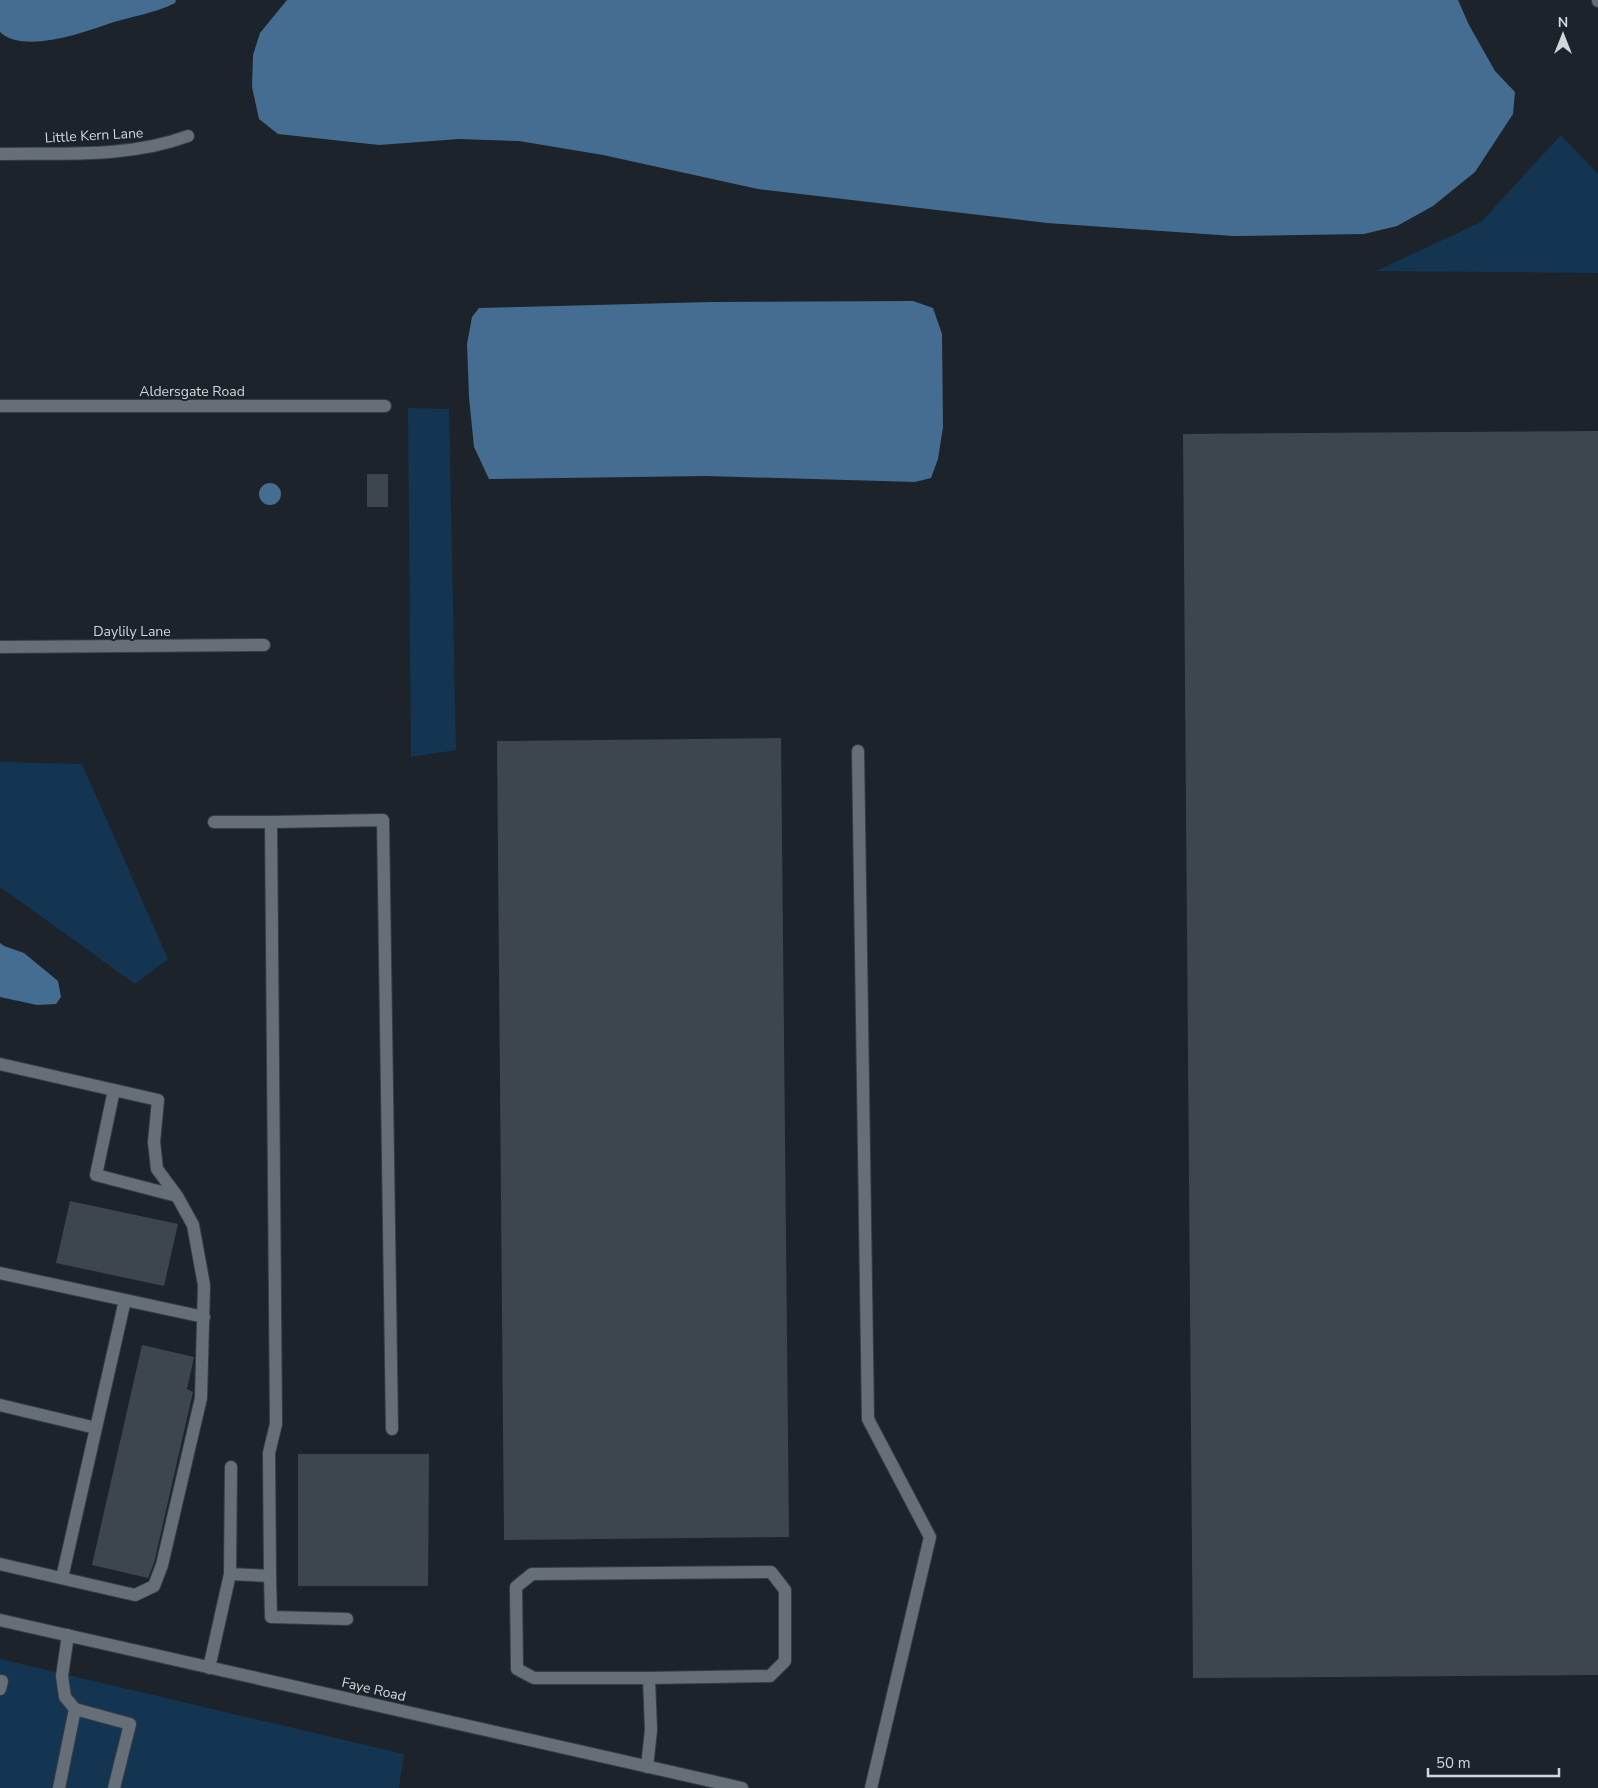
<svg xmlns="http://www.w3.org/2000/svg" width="1598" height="1788" font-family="'Nunito Sans',sans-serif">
	<rect width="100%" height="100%" fill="#1c232b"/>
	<path fill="#133551" d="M1561 135 1598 174V273L1376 271 1481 222Z
		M408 408 449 409 456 750 411 757Z
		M0 762 82 764 168 959 135 984 0 887Z
		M0 1659 404 1754 399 1788H0Z"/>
	<path fill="#456d91" d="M0 0H176L175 3C154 14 131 16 108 24 82 33 23 54 0 32Z
		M287 0H1458L1469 25 1495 71 1515 92 1513 114 1475 172 1433 206 1397 226 1364 234 1233 236 1047 223 758 189 603 155 519 141 459 139 379 145 278 134 259 119 252 87 253 55 260 33Z
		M913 301 933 308 942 334 943 427 938 459 931 478 915 482 706 476 489 479 474 447 469 397 467 344 472 317 479 308 711 302Z
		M259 494a11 11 0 1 1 22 0a11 11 0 1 1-22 0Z
		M0 943 4 946 24 953 58 981 61 997 56 1004 37 1005 0 997Z"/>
	<path fill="#3d464e" d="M1598 431V1675L1193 1678 1183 434Z
		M367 474H388V507H367Z
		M781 738 789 1537 504 1540 497 741Z
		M70 1201 178 1224 164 1286 56 1263Z
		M142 1345 194 1357 187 1389 193 1392 154 1563 148 1578 92 1565Z
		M298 1454H429L428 1586H298Z"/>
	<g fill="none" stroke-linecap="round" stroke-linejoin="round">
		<g stroke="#363d43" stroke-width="14">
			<path id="minor" d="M1598 0V1
				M0 154C62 153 129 158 188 136
				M0 406H385
				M0 647 264 645
				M858 751 868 1419 930 1537 871 1788
				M214 822H271
				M0 1064 158 1100 154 1142 157 1169 177 1196 193 1225 204 1285 201 1398 162 1565 154 1586 135 1595 0 1564
				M114 1090 96 1175 177 1196
				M0 1273 204 1317
				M0 1405 96 1428
				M230 1574 270 1576 271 1617 347 1619
				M270 1576 269 1453 276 1424 271 822 383 820 392 1429
				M62 1578 125 1300
				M0 1620 742 1788
				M68 1635 62 1676 65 1697 75 1709 130 1724 114 1788
				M209 1668 230 1574 231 1467
				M0 1681H2L0 1689
				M647 1767 651 1730 649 1678 770 1676 785 1661V1590L771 1572 532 1574 516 1587 517 1669 534 1678H649
				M59 1788 75 1709"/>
		</g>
		<use href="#minor" stroke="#666f78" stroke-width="12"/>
	</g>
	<g text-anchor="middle" stroke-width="4" stroke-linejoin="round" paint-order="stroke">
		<g font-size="14" fill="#d0d6db" stroke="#1c232b">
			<text transform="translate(94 135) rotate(-3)" y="5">Little Kern Lane</text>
			<text x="192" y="396">Aldersgate Road</text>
			<text x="132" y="636">Daylily Lane</text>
			<text transform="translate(374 1689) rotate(13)" y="5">Faye Road</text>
		</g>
	</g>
	<g transform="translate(1563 35)" stroke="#1c232b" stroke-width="4" paint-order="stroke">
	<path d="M0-4L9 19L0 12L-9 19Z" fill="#d0d6db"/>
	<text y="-8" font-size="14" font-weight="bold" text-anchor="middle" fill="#d0d6db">N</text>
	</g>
	<path d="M1428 1768v8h131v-8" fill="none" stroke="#d0d6db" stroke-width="2.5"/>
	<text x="1436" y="1768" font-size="15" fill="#d0d6db" stroke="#1c232b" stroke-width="4" paint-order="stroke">50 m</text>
</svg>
